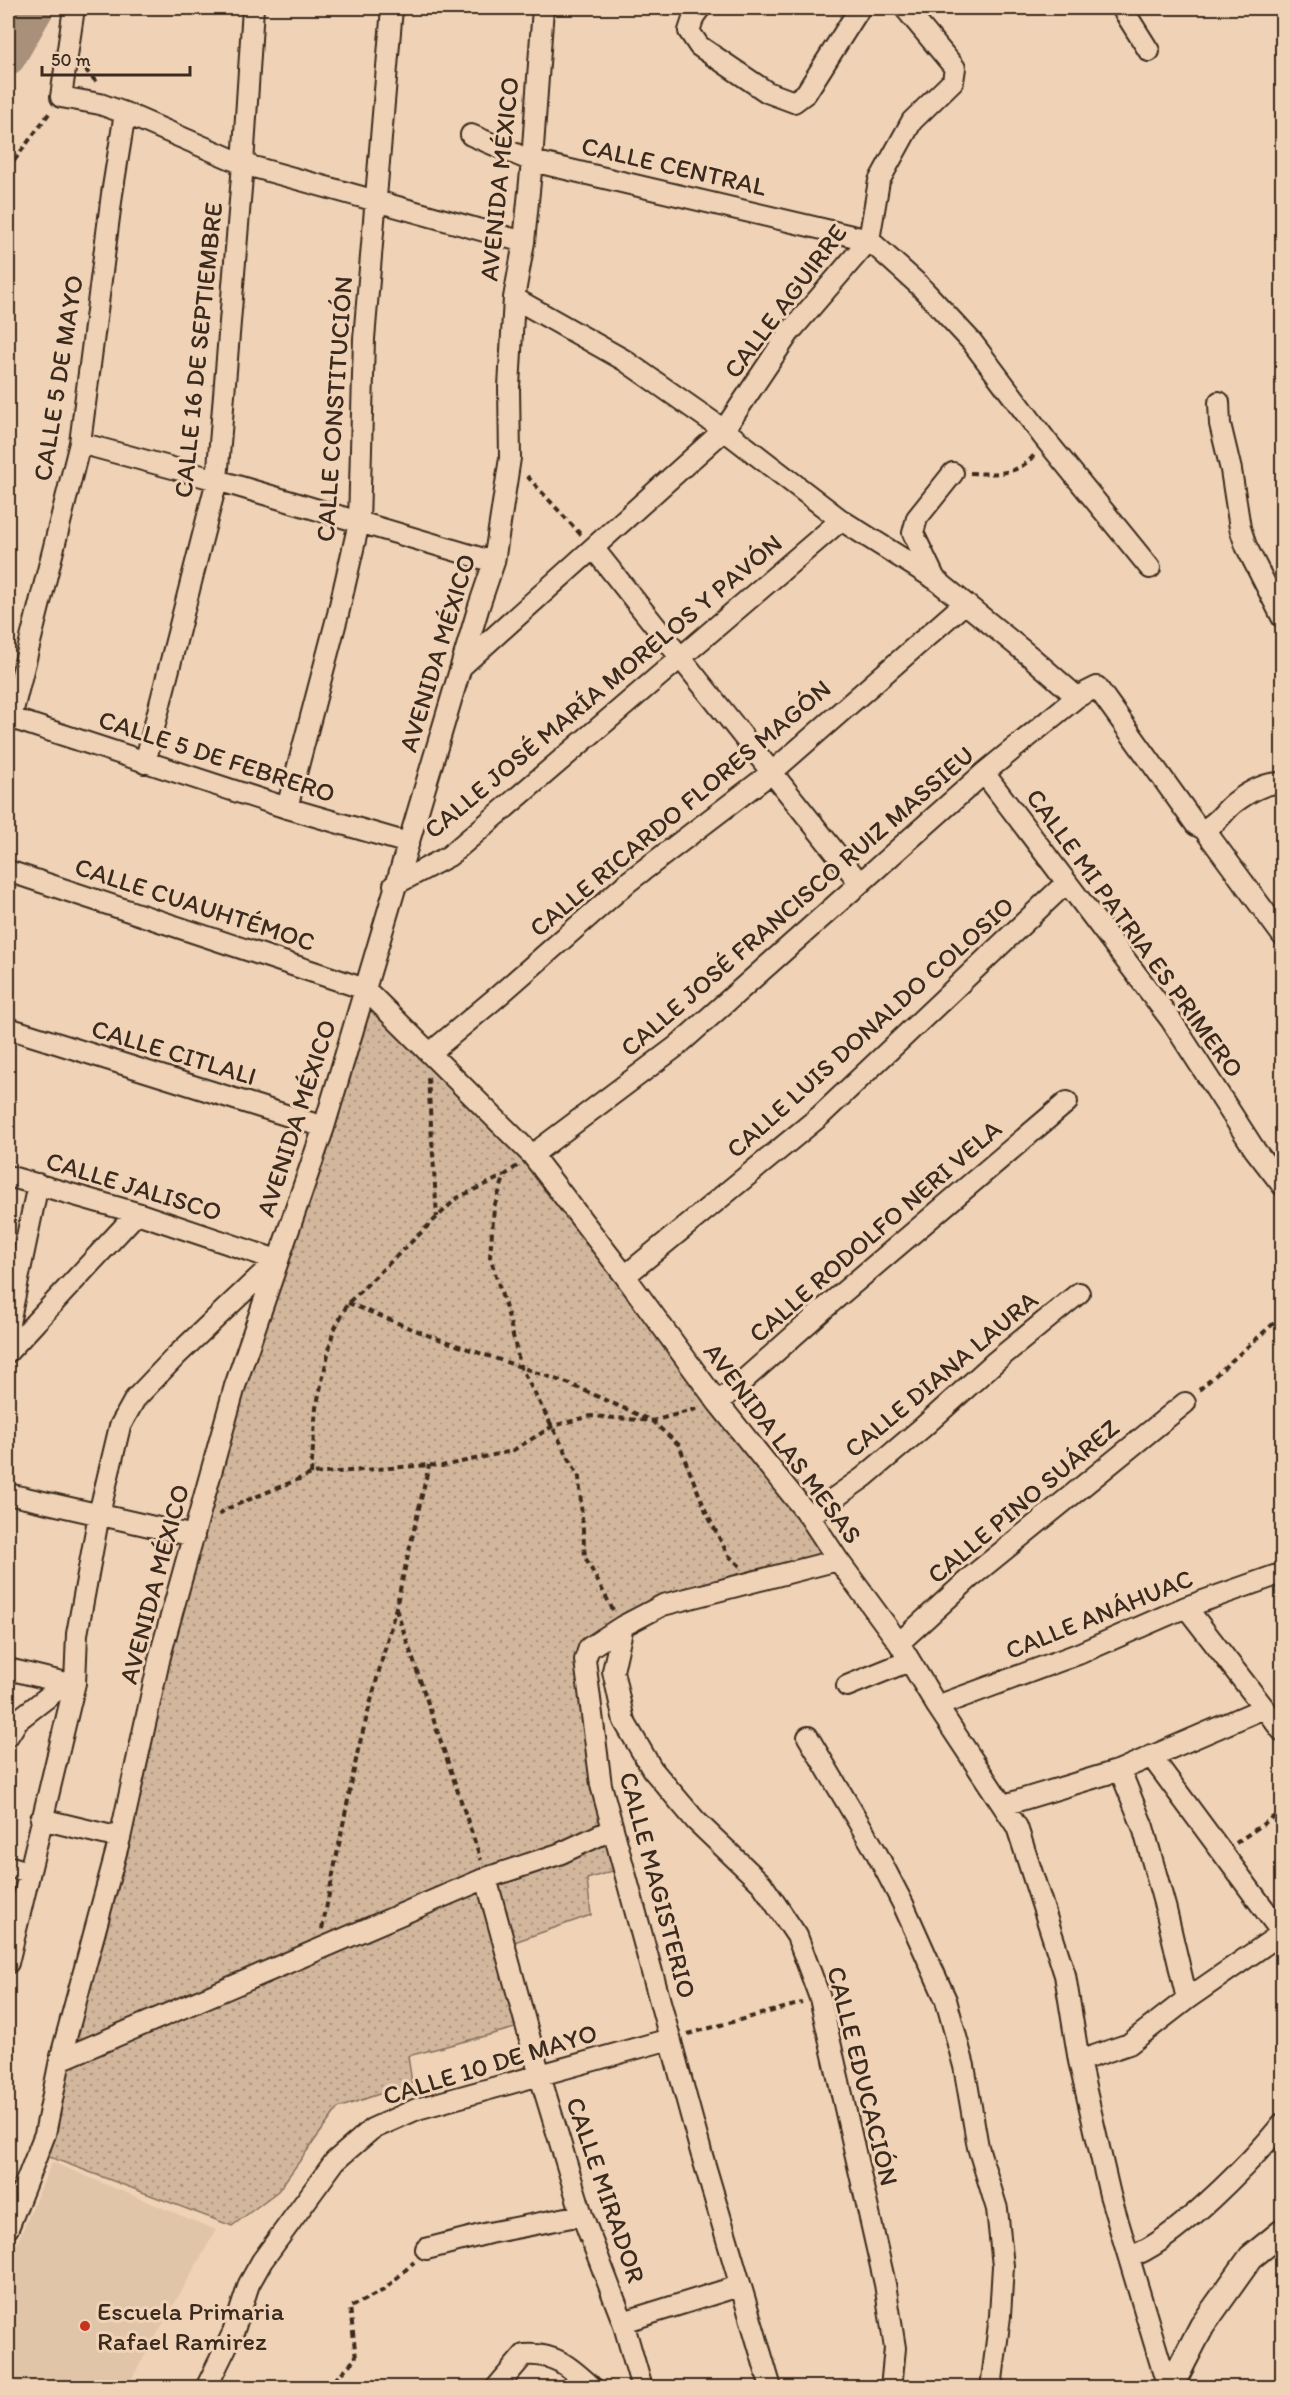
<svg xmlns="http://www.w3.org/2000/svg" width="1290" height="2395" font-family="Itim,sans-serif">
	<defs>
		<pattern id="grass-dots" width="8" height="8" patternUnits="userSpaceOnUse" patternTransform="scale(1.5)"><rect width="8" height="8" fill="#d2b79d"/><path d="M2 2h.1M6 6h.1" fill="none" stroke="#ac957f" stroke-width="1.8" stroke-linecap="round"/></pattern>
	</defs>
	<rect width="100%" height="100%" fill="#f0d3b6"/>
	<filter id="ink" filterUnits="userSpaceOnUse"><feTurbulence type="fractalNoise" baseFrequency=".0167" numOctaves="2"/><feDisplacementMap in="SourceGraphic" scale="12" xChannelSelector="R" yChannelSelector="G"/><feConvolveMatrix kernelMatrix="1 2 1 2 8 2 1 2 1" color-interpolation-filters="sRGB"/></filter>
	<g filter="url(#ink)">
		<path fill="#e1c5a9" d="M52 2162 216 2230 127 2387H8V2264Z"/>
		<path fill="url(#grass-dots)" stroke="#86705e" stroke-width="1.5" d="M365 989 532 1156 838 1560 663 1605 585 1660 625 1867 587 1879 591 1915 506 1945 527 2025 408 2056 412 2083 338 2108 278 2191 232 2226 39 2153 160 1656Z"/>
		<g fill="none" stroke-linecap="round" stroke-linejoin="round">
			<path stroke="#a8907a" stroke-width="36" d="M8 57 36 8"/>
			<g stroke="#3b2a1e" stroke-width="24">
				<path id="minor" d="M74 8 61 97 100 104 125 113 243 164 524 242
					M700 8 694 16 689 31 699 46 767 92 794 102 806 93 860 8
					M1122 8 1149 51
					M471 135 532 161 869 240 919 285 972 342 1045 439 1150 568
					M514 298 624 360 724 430 841 520 935 579 1031 657 1077 697
					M1219 402 1220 424 1231 470 1240 528 1246 546 1282 617
					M80 443 217 480 494 562
					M594 549 859 882
					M935 579 913 533 917 518 953 473
					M463 665 724 430 789 333 869 240 879 181 912 121 953 81 955 68 905 8
					M8 717 287 808 408 843
					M11 718 80 443 112 194 125 113
					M145 763 217 480 243 164 253 8
					M984 773 1171 1020 1255 1150 1282 1185
					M287 808 338 614 359 523 364 339 392 8
					M1204 829C1217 824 1223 812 1234 803 1247 793 1266 782 1282 783
					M8 871 365 989 532 1155 625 1276 718 1403 809 1516 838 1560 899 1643 937 1706 1017 1827 1065 1975 1079 2061 1110 2195 1168 2388
					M394 885 449 856 841 520
					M8 1028 324 1127
					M430 1053 497 997 628 882 771 773 964 604
					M532 1155 677 1046 984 773 1077 697 1097 687 1196 825 1204 829 1282 935
					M8 1176 137 1213 277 1260 176 1356 135 1399 120 1426 99 1514 77 1634 75 1683 8 1963
					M625 1276 820 1116 1066 883
					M8 1328 38 1184
					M8 1352 137 1213
					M718 1403 833 1301 1067 1102
					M8 1494 194 1536
					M809 1516 864 1477 922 1428 996 1361 1079 1293
					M1186 1607 1282 1731
					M623 1626 613 1671 624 1721 652 1769 696 1821 762 1884 797 1936 820 1998 885 2284 895 2348 891 2388
					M899 1643 971 1577 1185 1403
					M8 1669 66 1683H75
					M847 1686 909 1661
					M937 1706 1078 1654 1186 1607 1274 1576 1282 1575
					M8 1736 18 1720 66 1683
					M808 1737 875 1850 903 1904 946 2000 964 2066 978 2147 997 2209 1003 2266 1000 2316 991 2388
					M1120 1770 1143 1827 1166 1910 1187 1999
					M1004 1805 1120 1770 1264 1708
					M41 1819 120 1838
					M8 1866 29 1872
					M486 1878 540 2076 582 2215 623 2322 642 2388
					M60 2060 486 1878 559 1854 613 1829
					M1079 2061 1129 2044 1187 1999 1282 1933 1151 1756
					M8 2228 45 2134 60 2060 120 1838 160 1656 235 1386 324 1127 479 606 494 562 510 458 509 387 514 298 524 242 532 161 543 8
					M426 2249 489 2233 582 2215
					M1129 2257C1171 2245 1254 2159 1282 2124
					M623 2322 739 2286
					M206 2388 233 2333 249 2284 262 2261 335 2161 372 2129 417 2109 670 2039
					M496 2388 524 2355C555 2352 571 2368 593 2388
					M771 2388 701 2152 601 1785 585 1660 589 1648 623 1626 663 1605 838 1560"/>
			</g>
			<g stroke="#3b2a1e" stroke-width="28">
				<path id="major" d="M1170 2388 1202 2326 1251 2257 1282 2232"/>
			</g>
			<path stroke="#3b2a1e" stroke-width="4" stroke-dasharray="6 4.5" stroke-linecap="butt" d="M85 69 98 84
				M8 169 50 112
				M970 473C993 474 1018 476 1034 455
				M527 476 581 535
				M428 1078 437 1217
				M517 1166 505 1175 494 1207 490 1257 509 1318 520 1366 579 1477 585 1557 613 1610
				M348 1303 430 1336 570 1384 652 1421 679 1445 707 1514 728 1555 741 1567
				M1199 1390 1282 1316
				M311 1474 316 1408 333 1332 348 1303 457 1198 505 1175
				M219 1515 224 1510 311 1474 429 1465 442 1466 512 1451 553 1426 591 1416 652 1421 700 1408
				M396 1609 481 1860
				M1236 1843 1282 1811
				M322 1929 358 1750 396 1607 429 1465
				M688 2034 802 2003
				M327 2388 356 2358 350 2307 384 2290 414 2262"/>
			<use href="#minor" stroke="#f0d3b6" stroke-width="20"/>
			<use href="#major" stroke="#f0d3b6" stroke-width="24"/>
		</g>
	</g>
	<circle fill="#c8321e" stroke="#f0d3b6" stroke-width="2" cx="85" cy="2326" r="6"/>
	<g text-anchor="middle" stroke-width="6" stroke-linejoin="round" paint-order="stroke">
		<g font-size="26" fill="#3b2a1e" stroke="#f0d3b6">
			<text transform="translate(674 166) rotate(13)" y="9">CALLE CENTRAL</text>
			<text transform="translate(499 179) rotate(-84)" y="9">AVENIDA MÉXICO</text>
			<text transform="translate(785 301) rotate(-53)" y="9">CALLE AGUIRRE</text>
			<text transform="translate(198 350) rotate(-84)" y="9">CALLE 16 DE SEPTIEMBRE</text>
			<text transform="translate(58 378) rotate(-81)" y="9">CALLE 5 DE MAYO</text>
			<text transform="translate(334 409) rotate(-86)" y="9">CALLE CONSTITUCIÓN</text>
			<text transform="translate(437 653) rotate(-73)" y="9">AVENIDA MÉXICO</text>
			<text transform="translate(603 686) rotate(-40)" y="9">CALLE JOSÉ MARÍA MORELOS Y PAVÓN</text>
			<text transform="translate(217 756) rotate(18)" y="9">CALLE 5 DE FEBRERO</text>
			<text transform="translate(680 808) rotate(-40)" y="9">CALLE RICARDO FLORES MAGÓN</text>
			<text transform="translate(797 901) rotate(-41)" y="9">CALLE JOSÉ FRANCISCO RUIZ MASSIEU</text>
			<text transform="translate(195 904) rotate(18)" y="9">CALLE CUAUHTÉMOC</text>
			<text transform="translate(1135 933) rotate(54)" y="9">CALLE MI PATRIA ES PRIMERO</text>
			<text transform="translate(870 1027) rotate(-42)" y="9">CALLE LUIS DONALDO COLOSIO</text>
			<text transform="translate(174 1052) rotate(17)" y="9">CALLE CITLALI</text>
			<text transform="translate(296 1118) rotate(-72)" y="9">AVENIDA MÉXICO</text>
			<text transform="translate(134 1186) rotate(17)" y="9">CALLE JALISCO</text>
			<text transform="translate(875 1231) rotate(-41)" y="9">CALLE RODOLFO NERI VELA</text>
			<text transform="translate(941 1374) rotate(-40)" y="9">CALLE DIANA LAURA</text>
			<text transform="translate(783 1443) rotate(53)" y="9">AVENIDA LAS MESAS</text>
			<text transform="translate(1023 1501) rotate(-40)" y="9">CALLE PINO SUÁREZ</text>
			<text transform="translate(154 1584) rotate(-75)" y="9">AVENIDA MÉXICO</text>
			<text transform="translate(1099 1614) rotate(-22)" y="9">CALLE ANÁHUAC</text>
			<text transform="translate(658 1885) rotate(75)" y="9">CALLE MAGISTERIO</text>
			<text transform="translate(490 2064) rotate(-17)" y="9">CALLE 10 DE MAYO</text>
			<text transform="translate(863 2076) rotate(76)" y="9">CALLE EDUCACIÓN</text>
			<text transform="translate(606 2190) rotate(71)" y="9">CALLE MIRADOR</text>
		</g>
		<g font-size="26" fill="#3b2a1e" stroke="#f0d3b6" text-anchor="start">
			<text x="97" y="2320">Escuela Primaria<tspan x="97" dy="30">Rafael Ramirez</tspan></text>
		</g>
	</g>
	<rect width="1290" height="2395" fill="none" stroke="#f0d3b6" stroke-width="30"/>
	<rect x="15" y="15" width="1260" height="2365" fill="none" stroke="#3b2a1e" stroke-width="2" filter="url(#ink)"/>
	<path d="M42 66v9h148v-9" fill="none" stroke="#3b2a1e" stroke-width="3"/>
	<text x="51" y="66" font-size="18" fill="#3b2a1e" stroke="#f0d3b6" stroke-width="4.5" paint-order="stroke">50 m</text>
</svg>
